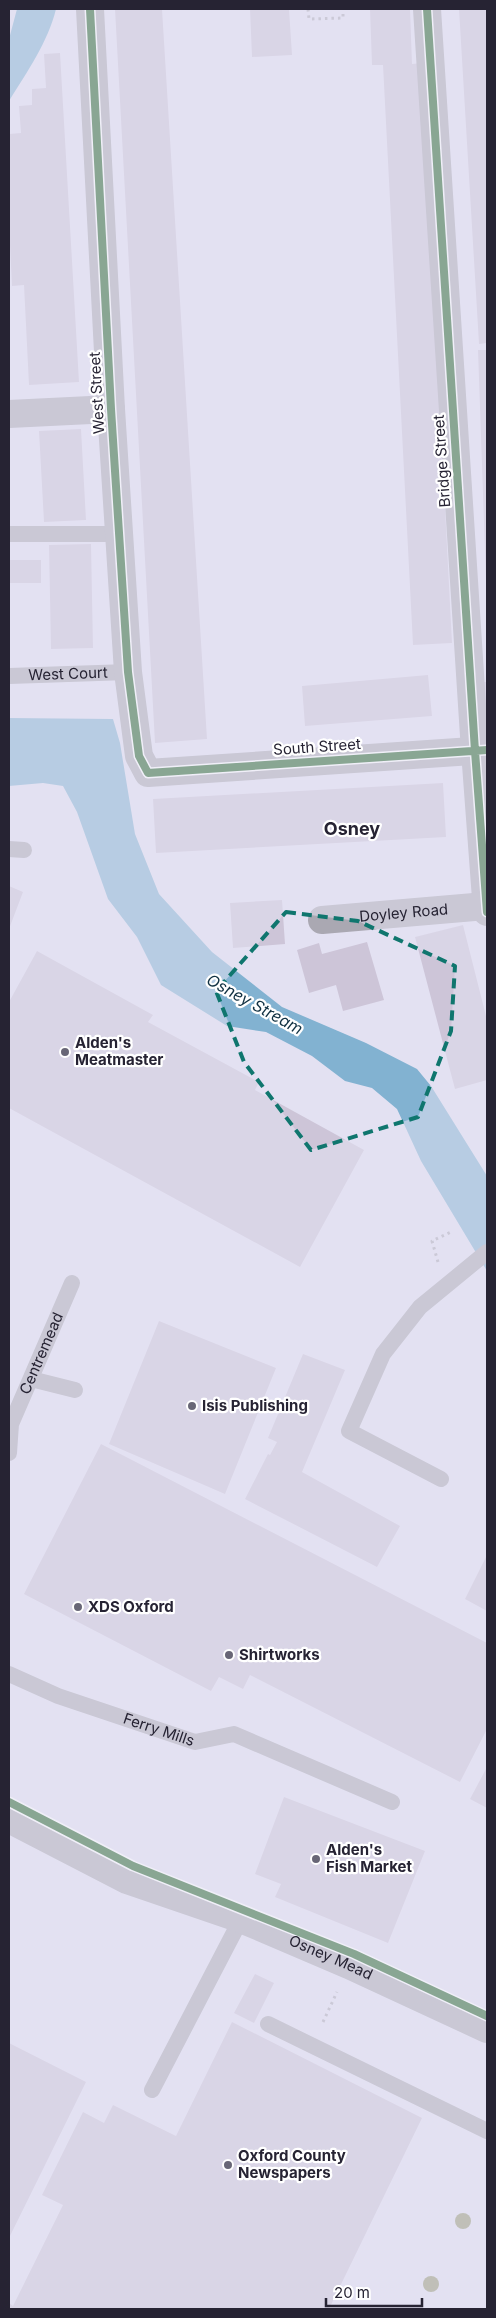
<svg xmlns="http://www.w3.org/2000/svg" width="496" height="2318" font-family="Inter,sans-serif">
	<rect width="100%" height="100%" fill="#e3e1f2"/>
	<path fill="#82b2d1" d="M17 9H56C48 42 27 72 9 101V39Z
		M9 718 113 719 120 743 135 834 159 894 212 952 282 1007 366 1043 417 1069 431 1086 487 1176V1271L421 1161 397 1109 372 1088 345 1081 312 1056 266 1032 227 1026 161 985 137 937 108 899 77 812 63 786 43 783 9 786Z"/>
	<path fill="#cdc5d8" d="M115 9H162L207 739 155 743Z
		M250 9H289L292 55 252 57Z
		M370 9H410L412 64 422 63 452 643 413 645 383 65H372Z
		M459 9H487V343L479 344Z
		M60 53 79 382 29 385 24 285 12 286 9 225V134L21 133 19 106 32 105V89L46 88 44 54Z
		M478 350H487V581H486Z
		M81 429 86 520 44 522 39 431Z
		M91 544 93 648 51 649 49 545Z
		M9 560H41V583H9Z
		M428 675 432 716 305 726 302 686Z
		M482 682H487V727H484Z
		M443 783 446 837 156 853 153 799Z
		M9 886 23 892 9 929Z
		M282 900 285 944 233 948 230 903Z
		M463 925 487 1020V1080L455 1089 415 937Z
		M367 942 384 1000 343 1011 336 985 309 993 297 950 319 943 322 954Z
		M37 951 153 1015 148 1022 259 1082 255 1090 364 1150 300 1267 9 1108V1002Z
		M159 1321 276 1368 225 1494 109 1444Z
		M303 1354 345 1370 302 1472 400 1526 377 1567 245 1499 268 1454 270 1455 277 1442 268 1438Z
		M101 1444 487 1643V1729L460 1782 250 1675 243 1689 219 1677 211 1691 24 1594Z
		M487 1555V1611L465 1599Z
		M487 1767V1808L470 1799Z
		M284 1797 425 1851 388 1943 275 1897 281 1884 255 1874Z
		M255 1974 274 1983 254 2023 234 2013Z
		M232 2022 422 2118 329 2309H9V2303L13 2306 63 2205 42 2195 83 2112 104 2123 113 2105 176 2136Z
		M9 2043 86 2082 9 2238Z"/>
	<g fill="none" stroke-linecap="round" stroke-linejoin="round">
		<path stroke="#adabb6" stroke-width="3" stroke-dasharray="2.5 4" stroke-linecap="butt" d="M308 9 309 19 343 18V9
			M438 1262 432 1241 453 1231
			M323 2022 337 1992"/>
		<g stroke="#aaa8b2" stroke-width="16">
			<path d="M9 534H120"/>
			<path id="s1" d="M9 676 128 672"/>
			<path d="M9 849 24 850"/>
			<path d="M31 1379 75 1390"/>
			<path id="s2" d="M9 1453 11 1424 72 1283"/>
			<path d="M441 1479 349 1431 383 1354 420 1307 487 1252"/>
			<path id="s3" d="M9 1674 58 1696 195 1742 234 1734 392 1802"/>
			<path d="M268 2024 487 2131"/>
			<path d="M152 2090 241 1919"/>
		</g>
		<g stroke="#aaa8b2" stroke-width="28">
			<path d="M90 9 111 409 128 672 139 756 148 773 487 750"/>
			<path d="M427 9 475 751 487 912"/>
			<path d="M9 414 111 409"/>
			<path id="s4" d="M322 920 486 906"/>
			<path id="s5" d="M9 1819 127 1880 241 1919 349 1965 487 2029"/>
		</g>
		<g stroke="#fff" stroke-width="11">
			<path id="cycleway" d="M90 9 111 409 128 672 139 756 148 773 487 750
				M427 9 475 751 487 912
				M9 1802 133 1866 354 1954 487 2016"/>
		</g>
		<use href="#cycleway" stroke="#1b5e20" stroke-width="8"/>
	</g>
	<g fill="#949672">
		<circle cx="463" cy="2221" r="8"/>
		<circle cx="431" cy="2284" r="8"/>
	</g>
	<path d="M0 0H496V2318H0ZM286 912 358 921 455 966 451 1031 418 1117 311 1150 244 1062 216 991Z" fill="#e3e1f2" fill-opacity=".55" fill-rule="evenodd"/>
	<path fill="none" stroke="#0f766e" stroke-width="4" stroke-dasharray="10 6" stroke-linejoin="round" d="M286 912 358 921 455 966 451 1031 418 1117 311 1150 244 1062 216 991Z"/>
	<g fill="#686676" stroke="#fff" stroke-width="2">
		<circle cx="65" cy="1052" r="5"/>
		<circle cx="192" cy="1406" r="5"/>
		<circle cx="78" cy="1607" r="5"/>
		<circle cx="229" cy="1655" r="5"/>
		<circle cx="316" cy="1859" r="5"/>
		<circle cx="228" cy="2165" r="5"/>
	</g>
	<g text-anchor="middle" stroke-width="4.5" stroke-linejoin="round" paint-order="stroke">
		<g font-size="15" fill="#262333" stroke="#fff">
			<text transform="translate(97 393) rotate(-93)" y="5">West Street</text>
			<text transform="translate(442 461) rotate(-94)" y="5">Bridge Street</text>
			<text dy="5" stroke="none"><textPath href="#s1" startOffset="59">West Court</textPath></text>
			<text transform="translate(317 747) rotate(-4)" y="5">South Street</text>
			<text dy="5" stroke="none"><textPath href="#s4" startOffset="82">Doyley Road</textPath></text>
			<text dy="5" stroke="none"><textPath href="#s2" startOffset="106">Centremead</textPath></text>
			<text dy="5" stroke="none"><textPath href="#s3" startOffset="160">Ferry Mills</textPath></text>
			<text dy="5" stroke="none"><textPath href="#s5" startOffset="351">Osney Mead</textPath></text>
		</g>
		<g font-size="15" font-weight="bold" fill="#262333" stroke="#fff" text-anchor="start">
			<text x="75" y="1048">Alden's<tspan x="75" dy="17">Meatmaster</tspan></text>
			<text x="202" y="1411">Isis Publishing</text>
			<text x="88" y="1612">XDS Oxford</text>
			<text x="239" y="1660">Shirtworks</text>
			<text x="326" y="1855">Alden's<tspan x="326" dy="17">Fish Market</tspan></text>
			<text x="238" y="2161">Oxford County<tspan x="238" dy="17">Newspapers</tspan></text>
		</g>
		<g font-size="16" font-style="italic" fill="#113142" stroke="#fff">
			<text transform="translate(255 1004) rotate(29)" y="6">Osney Stream</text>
		</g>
		<g font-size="18" font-weight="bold" fill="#262333" stroke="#fff">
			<text x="352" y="835">Osney</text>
		</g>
	</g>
	<rect width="496" height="2318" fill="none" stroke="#262333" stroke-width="20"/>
	<path d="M326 2298v8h96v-8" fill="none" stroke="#262333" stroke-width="2.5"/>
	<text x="334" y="2298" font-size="15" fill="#262333" stroke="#ffffff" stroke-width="4" paint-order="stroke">20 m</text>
</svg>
